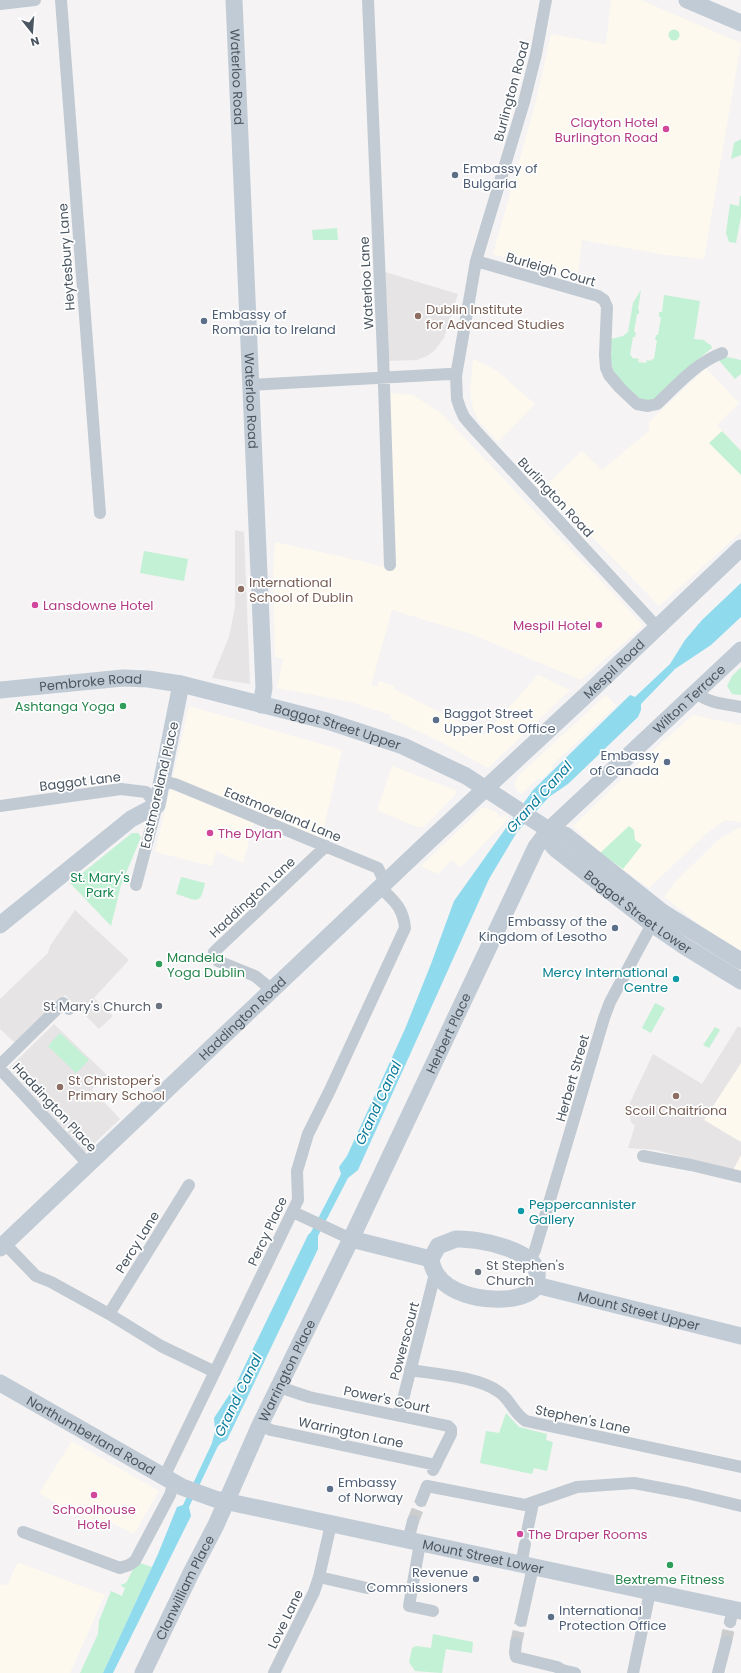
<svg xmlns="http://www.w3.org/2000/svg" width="741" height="1673" font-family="Poppins,sans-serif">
	<rect width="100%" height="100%" fill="#f5f3f3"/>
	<path fill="#fdf9ef" d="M611 0H641L741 43 704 259 666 255 582 240 577 279 493 254 536 101 551 34 606 44Z
		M473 359 496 370 535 404 498 442 478 420 473 408 470 392Z
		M706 368 739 403 717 425 741 451V532L659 606 544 487 582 451 602 470 649 431V422L654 417Z
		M390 393 413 395 441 413 642 624 641 628 581 680 471 634 392 610 371 685 377 687 379 681 394 686V689L484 735 538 675 570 690 488 768 441 742 390 718 391 715 351 702 277 688 283 659 275 657 273 572 275 542 357 560 383 567 394 561Z
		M606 695 616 706 551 766 553 769 542 779H538L521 794 516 789 515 784 518 776Z
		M189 706 342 750 321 840 173 778Z
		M693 715 741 725V822L725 820 706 834 649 888 600 853 573 826 631 770Z
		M392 766 455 790 456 794 424 827H417L377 810Z
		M170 789 254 822 243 863 216 851 212 866 155 852Z
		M482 808H487L496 812 501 818 504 815 509 818 461 867 451 860 438 874 421 866Z
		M739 828H741V953L719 940 664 897 675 882 719 839Z
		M741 1063V1142L704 1120Z
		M741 1155V1172L733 1170 739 1158Z
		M72 1441 159 1491 134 1534 108 1521 107 1526 76 1515 39 1493Z
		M20 1563 105 1595 70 1673H0V1584L8 1585 16 1565Z"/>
	<path fill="#e6e4e5" d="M385 272 458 294 444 338 435 350 427 356 417 360 387 361Z
		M235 530 244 532 250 684 212 678 229 637 235 607Z
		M75 910 129 960 94 998 113 1016 99 1029 65 995 16 1044 0 1029V999L48 953 50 946Z
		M54 1024 107 1075 92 1089 120 1119 85 1152 67 1132 68 1130 66 1128 64 1129 9 1068Z
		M738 1026 741 1028V1063L704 1120 741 1142V1155L733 1170 656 1150 628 1148 635 1126 631 1122 627 1109 653 1054 702 1084Z"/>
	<path fill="#c3f1d5" d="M668.5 35a5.5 5.5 0 1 1 11 0a5.5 5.5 0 1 1-11 0Z
		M741 139V155L731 159 734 143Z
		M740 196H741V216L736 243 729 242 726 233 730 204 739 206Z
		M337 228 338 240H313L312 230Z
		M641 290 638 309 639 310V314H637L634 332 636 333 635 337H633L630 355 632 356V358L639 359 638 362 646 363 647 360 651 361 652 359H654L657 340H655L656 335H658L661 317H659V312H662L664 295 700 301 694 339 704 340 707 343 711 345 712 348 695 362 655 401H642C615 376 609 377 611 339L623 336 628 332 633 303Z
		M722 356 741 360V374L735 379 716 357Z
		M722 431 741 451V475L709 443Z
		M144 551 188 559 184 581 140 573Z
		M741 667V695L732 694 727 686 732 676Z
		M629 826 634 830 635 840 642 845 623 869 600 853Z
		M132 833H138L141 837 121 885 111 926 70 883Z
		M181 877 205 883C200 907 197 900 176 894Z
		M655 1003 665 1008 651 1033 642 1028Z
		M715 1027 720 1030 709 1048 703 1045Z
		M60 1033 89 1060 76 1073 48 1046Z
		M506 1413 519 1427 547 1434 546 1440 553 1442 547 1471 534 1468 532 1474 480 1463 486 1431 499 1433Z
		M137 1562 152 1567 103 1673H80L98 1634 99 1621 111 1591 122 1596 125 1588 120 1585 126 1583Z
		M433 1634 473 1642 472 1653 446 1649 442 1673 415 1671 409 1662 412 1648 416 1646 431 1648Z"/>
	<path fill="#90daee" d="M741 583V617L711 645 675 669 641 704V710L638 717 568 784 549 797 517 832 489 879 358 1170 348 1178 318 1236V1249L227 1440 221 1443 218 1446 189 1507 191 1516 113 1673H103L158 1554 177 1507 183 1505 212 1443 215 1431 214 1418 235 1386 308 1235 311 1232 338 1180 341 1174 339 1167 347 1156 405 1029 431 964 454 901 533 790 630 695 635 697 670 664 685 640 702 620Z"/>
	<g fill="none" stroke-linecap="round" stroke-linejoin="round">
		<path stroke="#caccce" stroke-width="12" stroke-dasharray="12 6" stroke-linecap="butt" d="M413 1521 421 1501
			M726 1642 730 1622
			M516 1643 521 1621"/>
		<path stroke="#c1cad2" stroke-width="12" d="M61 0 100 513
			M368 0 383 355 390 565
			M546 0 536 54 524 102 476 261 456 376 457 399 460 408 464 417 476 431 657 627
			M0 4 35 0
			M476 261 598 296 604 300 607 307 605 355 606 368 609 375 620 388 637 404 648 406 657 404C677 385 696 363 722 353
			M251 385 449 374 456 376
			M696 693C708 703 726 704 741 707
			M162 781 175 784 378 868 385 883
			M0 806 121 789 146 792 157 805 136 885
			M272 990 255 976 218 961 214 952 326 846
			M0 1065 63 1003 69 1009
			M0 1069 89 1165
			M643 1156 691 1165 741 1177
			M293 1212 351 1239
			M5 1244 36 1276 51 1282 109 1314 161 1346 215 1372
			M530 1260 535 1250 604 1018 610 1002 652 924 657 918
			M109 1314 189 1185
			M410 1370C436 1374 479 1377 499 1392 510 1399 514 1414 526 1421L741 1467
			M279 1387 309 1397 448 1426 451 1429V1434L433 1470
			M399 1415 435 1274
			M260 1425 271 1430 436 1465
			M164 1477 298 1200 297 1171 308 1134 330 1090 405 928C403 907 394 901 380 887
			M421 1501 427 1486 525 1505 577 1487 634 1483 687 1493 741 1506
			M23 1532 120 1568 129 1565 135 1561 170 1495 174 1482
			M527 1532 533 1503
			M408 1541 413 1521
			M420 1543 409 1606 433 1611
			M521 1565 525 1544
			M319 1577 367 1588
			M521 1621 533 1567
			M730 1622 733 1610
			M516 1643 515 1653 516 1657 557 1667 562 1670 575 1673
			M274 1673 314 1592 319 1577 331 1524
			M633 1673 650 1592
			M718 1673 726 1642"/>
		<g stroke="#c1cbd6" stroke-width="17">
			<path id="s1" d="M234 0 264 688 261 705"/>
			<path d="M687 0 741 23"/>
			<path id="s2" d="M0 690 123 678 148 679 181 684 327 721 403 746 466 776 549 830 565 835 662 912 741 961"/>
			<path id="s3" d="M549 830 553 846 557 850 652 924 684 946 741 981"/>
			<path d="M0 925 131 819 157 805 181 684"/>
			<path d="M351 1239 431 1259"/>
			<path d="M456 1239C476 1238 541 1250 537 1277 537 1281 537 1286 534 1289 530 1294 524 1295 518 1297 489 1304 435 1295 431 1259L438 1246Z"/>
			<path id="s4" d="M0 1248 429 841 584 697 741 548"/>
			<path id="s5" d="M536 1285 741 1336"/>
			<path id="s6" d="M0 1383 182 1487 215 1499 741 1611"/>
			<path id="s7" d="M143 1673 191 1573 216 1525 260 1425 351 1239 536 847 549 830 741 650"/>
		</g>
	</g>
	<g fill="#d1479c" stroke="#fff" stroke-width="1.5">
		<circle cx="666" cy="129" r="4"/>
		<circle cx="35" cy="605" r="4"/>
		<circle cx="599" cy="625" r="4"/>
		<circle cx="210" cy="833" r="4"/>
		<circle cx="94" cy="1495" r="4"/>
		<circle cx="520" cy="1534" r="4"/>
	</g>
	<g fill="#5c6f8a" stroke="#fff" stroke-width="1.5">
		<circle cx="455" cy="175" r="4"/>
		<circle cx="204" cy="321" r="4"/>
		<circle cx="436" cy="720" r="4"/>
		<circle cx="667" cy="762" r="4"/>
		<circle cx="615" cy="928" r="4"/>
		<circle cx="330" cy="1489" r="4"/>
		<circle cx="476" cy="1579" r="4"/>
		<circle cx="551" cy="1617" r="4"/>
	</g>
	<g fill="#8d6e63" stroke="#fff" stroke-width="1.5">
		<circle cx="418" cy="316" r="4"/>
		<circle cx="241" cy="589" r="4"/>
		<circle cx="60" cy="1087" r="4"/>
		<circle cx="676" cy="1096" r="4"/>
	</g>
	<g fill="#2e9e5b" stroke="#fff" stroke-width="1.5">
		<circle cx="123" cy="706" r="4"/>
		<circle cx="159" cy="964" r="4"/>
		<circle cx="670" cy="1565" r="4"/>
	</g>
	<g fill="#0f9aa8" stroke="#fff" stroke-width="1.5">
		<circle cx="676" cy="979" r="4"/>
		<circle cx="521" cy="1211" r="4"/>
	</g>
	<g fill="#6b7280" stroke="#fff" stroke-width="1.5">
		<circle cx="159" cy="1006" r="4"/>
		<circle cx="478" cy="1272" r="4"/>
	</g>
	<g text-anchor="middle" stroke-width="3.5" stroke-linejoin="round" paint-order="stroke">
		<g font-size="13" fill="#4a5661" stroke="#fff">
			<text dy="5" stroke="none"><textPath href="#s1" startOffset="77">Waterloo Road</textPath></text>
			<text transform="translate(511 91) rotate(-75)" y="5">Burlington Road</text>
			<text transform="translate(66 257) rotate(-94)" y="5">Heytesbury Lane</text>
			<text transform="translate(551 269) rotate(16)" y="5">Burleigh Court</text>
			<text transform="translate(366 283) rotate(-93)" y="5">Waterloo Lane</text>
			<text dy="5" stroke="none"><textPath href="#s1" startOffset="401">Waterloo Road</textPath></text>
			<text transform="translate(556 497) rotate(47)" y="5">Burlington Road</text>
			<text dy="5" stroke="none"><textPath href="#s4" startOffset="844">Mespil Road</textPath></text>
			<text dy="5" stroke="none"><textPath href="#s2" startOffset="91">Pembroke Road</textPath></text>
			<text dy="5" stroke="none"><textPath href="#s7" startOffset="1128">Wilton Terrace</textPath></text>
			<text dy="5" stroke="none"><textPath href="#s2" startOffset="344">Baggot Street Upper</textPath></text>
			<text transform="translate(80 781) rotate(-7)" y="5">Baggot Lane</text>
			<text transform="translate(159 785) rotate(-77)" y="5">Eastmoreland Place</text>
			<text transform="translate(283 814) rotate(22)" y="5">Eastmoreland Lane</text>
			<text transform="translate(252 897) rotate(-43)" y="5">Haddington Lane</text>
			<text dy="5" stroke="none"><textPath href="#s3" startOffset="124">Baggot Street Lower</textPath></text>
			<text dy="5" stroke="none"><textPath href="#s4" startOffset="334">Haddington Road</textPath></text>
			<text dy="5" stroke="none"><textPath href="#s7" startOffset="709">Herbert Place</textPath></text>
			<text transform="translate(572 1078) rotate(-74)" y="5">Herbert Street</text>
			<text transform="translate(55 1107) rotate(47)" y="5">Haddington Place</text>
			<text transform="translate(267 1231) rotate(-65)" y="5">Percy Place</text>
			<text transform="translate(137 1242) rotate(-58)" y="5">Percy Lane</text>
			<text dy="5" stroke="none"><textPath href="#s5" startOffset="106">Mount Street Upper</textPath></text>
			<text transform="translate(404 1341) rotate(-75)" y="5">Powerscourt</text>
			<text dy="5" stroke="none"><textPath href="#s7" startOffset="335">Warrington Place</textPath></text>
			<text transform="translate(387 1399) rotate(12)" y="5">Power's Court</text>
			<text transform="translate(583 1419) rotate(12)" y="5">Stephen's Lane</text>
			<text transform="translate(351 1432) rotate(12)" y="5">Warrington Lane</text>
			<text dy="5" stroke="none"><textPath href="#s6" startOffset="105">Northumberland Road</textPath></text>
			<text dy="5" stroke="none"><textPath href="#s6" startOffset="519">Mount Street Lower</textPath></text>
			<text dy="5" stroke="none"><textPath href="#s7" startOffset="95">Clanwilliam Place</textPath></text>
			<text transform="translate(285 1619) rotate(-64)" y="5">Love Lane</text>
		</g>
		<g font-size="13" fill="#b23c85" stroke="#fff" text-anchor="start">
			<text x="658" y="127" text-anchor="end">Clayton Hotel<tspan x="658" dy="15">Burlington Road</tspan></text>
			<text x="43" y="610">Lansdowne Hotel</text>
			<text x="591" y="630" text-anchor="end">Mespil Hotel</text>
			<text x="218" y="838">The Dylan</text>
			<text x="94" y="1514" text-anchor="middle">Schoolhouse<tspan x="94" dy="15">Hotel</tspan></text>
			<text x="528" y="1539">The Draper Rooms</text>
		</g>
		<g font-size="13" fill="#4e5e75" stroke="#fff" text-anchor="start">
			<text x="463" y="173">Embassy of<tspan x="463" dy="15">Bulgaria</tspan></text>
			<text x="212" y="319">Embassy of<tspan x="212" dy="15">Romania to Ireland</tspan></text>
			<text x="444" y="718">Baggot Street<tspan x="444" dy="15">Upper Post Office</tspan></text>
			<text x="659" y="760" text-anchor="end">Embassy<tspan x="659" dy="15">of Canada</tspan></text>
			<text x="607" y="926" text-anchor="end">Embassy of the<tspan x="607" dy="15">Kingdom of Lesotho</tspan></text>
			<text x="338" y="1487">Embassy<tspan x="338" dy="15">of Norway</tspan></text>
			<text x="468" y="1577" text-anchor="end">Revenue<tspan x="468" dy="15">Commissioners</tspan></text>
			<text x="559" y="1615">International<tspan x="559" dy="15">Protection Office</tspan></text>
		</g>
		<g font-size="13" fill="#785e54" stroke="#fff" text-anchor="start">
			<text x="426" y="314">Dublin Institute<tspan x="426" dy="15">for Advanced Studies</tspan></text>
			<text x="249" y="587">International<tspan x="249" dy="15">School of Dublin</tspan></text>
			<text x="68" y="1085">St Christoper's<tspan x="68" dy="15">Primary School</tspan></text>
			<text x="676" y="1115" text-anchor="middle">Scoil Chaitríona</text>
		</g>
		<g font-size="13" fill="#27864d" stroke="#fff" text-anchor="end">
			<text x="115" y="711">Ashtanga Yoga</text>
			<text x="167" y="962" text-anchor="start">Mandela<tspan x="167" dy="15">Yoga Dublin</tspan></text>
			<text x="670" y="1584" text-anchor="middle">Bextreme Fitness</text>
		</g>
		<g font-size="13" fill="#17864f" stroke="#fff">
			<text x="100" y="882">St. Mary's<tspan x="100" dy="15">Park</tspan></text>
		</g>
		<g font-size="13" fill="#0d838f" stroke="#fff" text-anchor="end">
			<text x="668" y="977">Mercy International<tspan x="668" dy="15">Centre</tspan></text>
			<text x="529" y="1209" text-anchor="start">Peppercannister<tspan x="529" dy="15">Gallery</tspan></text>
		</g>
		<g font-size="13" fill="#5b616d" stroke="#fff" text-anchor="end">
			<text x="151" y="1011">St Mary's Church</text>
			<text x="486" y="1270" text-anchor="start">St Stephen's<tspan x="486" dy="15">Church</tspan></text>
		</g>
		<g font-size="14" font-style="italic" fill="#0c7c9b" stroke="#fff">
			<text transform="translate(539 797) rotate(-48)" y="5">Grand Canal</text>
			<text transform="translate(378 1103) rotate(-65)" y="5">Grand Canal</text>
			<text transform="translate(238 1395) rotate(-64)" y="5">Grand Canal</text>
		</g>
	</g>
	<g transform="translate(32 32) rotate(163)" stroke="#ffffff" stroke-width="3" paint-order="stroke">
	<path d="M0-3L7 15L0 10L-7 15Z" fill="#4a5661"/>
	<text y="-6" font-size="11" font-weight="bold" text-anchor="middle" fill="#4a5661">N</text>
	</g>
</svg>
